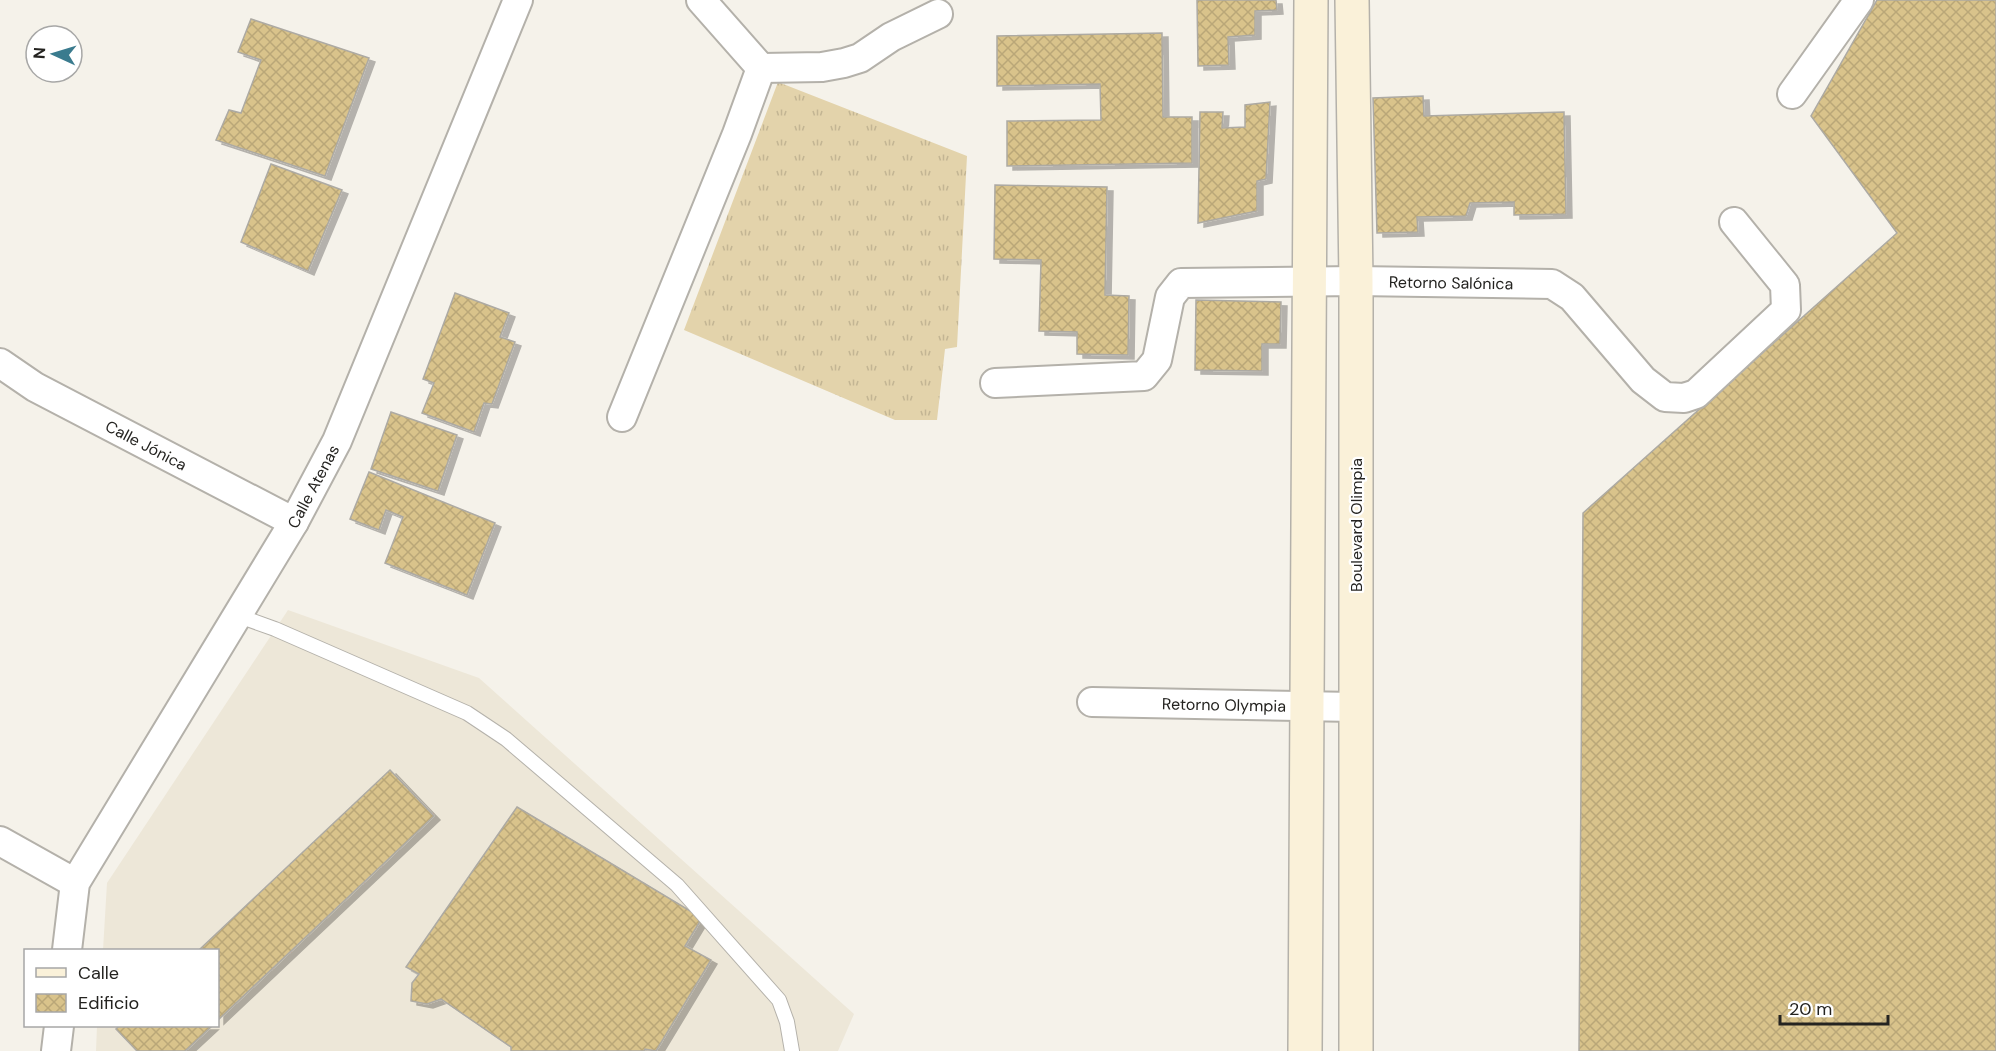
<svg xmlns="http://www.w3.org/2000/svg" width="1996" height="1051" font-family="'DM Sans',sans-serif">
	<defs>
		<pattern id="grass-tufts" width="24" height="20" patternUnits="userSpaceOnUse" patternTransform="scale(1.5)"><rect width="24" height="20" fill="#e3d3ab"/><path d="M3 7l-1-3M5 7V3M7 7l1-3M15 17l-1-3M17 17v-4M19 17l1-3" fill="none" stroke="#c3b593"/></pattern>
		<pattern id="building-cross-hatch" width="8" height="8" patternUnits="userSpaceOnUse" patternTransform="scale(1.5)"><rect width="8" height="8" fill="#d9c38b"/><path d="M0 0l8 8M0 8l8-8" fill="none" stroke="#baa778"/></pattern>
		<filter id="shadow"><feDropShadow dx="6" dy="4" stdDeviation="0" flood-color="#0004"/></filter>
	</defs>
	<rect width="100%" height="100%" fill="#f5f2ea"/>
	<path fill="#ede7d8" d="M288 610 479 678 854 1014 838 1051H96L97 1026H218V950H103L107 883Z"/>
	<path fill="url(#grass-tufts)" d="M778 82 967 156 957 347 945 349 937 420H895L684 330Z"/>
	<path fill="url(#building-cross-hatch)" stroke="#adaaa3" stroke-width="1.5" filter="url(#shadow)" d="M1197 0H1276L1277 10 1255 11V35L1228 37 1229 65 1198 66Z
		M1877 0H1996V1051H1579L1583 513 1897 233 1811 116Z
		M251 19 369 58 325 176 216 140 229 110 241 113 261 60 238 52Z
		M1162 33 1163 117H1192V163L1007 166V121L1101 120 1100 84 997 86V36Z
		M1423 96 1424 116 1564 112 1566 214 1514 215V202L1470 203 1466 216 1417 217 1418 232 1377 233 1373 98Z
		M1270 102 1266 179 1257 181V211L1198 223 1200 112H1223L1222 128 1245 127V105Z
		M271 164 342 190 308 271 241 242Z
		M995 185 1107 187 1105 295 1129 296 1128 355 1077 354V332L1039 331 1041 260 994 259Z
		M455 293 509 313 500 337 515 342 492 404 484 403 474 432 422 413 434 383 423 379Z
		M1196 300 1281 302 1280 344H1262V371L1195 370Z
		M391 412 457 435 438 491 371 469Z
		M369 472 495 523 467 595 385 563 403 517 386 510 379 530 350 519Z
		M390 770 434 816 218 1020V950H199Z
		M517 807 702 918 685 946 711 960 656 1051 645 1049 644 1051H511V1047L441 999 427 1004 411 1001 412 983 419 974 406 967Z
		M119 1026H212L185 1051H137L116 1029Z"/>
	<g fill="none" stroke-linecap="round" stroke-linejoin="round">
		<g stroke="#b4b1aa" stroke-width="16">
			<path id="lane" d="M236 615 275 629 467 713 506 739 677 885 779 1000 787 1022 792 1051"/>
		</g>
		<g stroke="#b4b1aa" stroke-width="32">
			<g id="street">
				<path d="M761 68 822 67 844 63 860 58 891 37 938 14"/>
				<path d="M1792 94 1859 0"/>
				<path id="s1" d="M0 363 35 387 294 522"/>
				<path id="s2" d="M995 383 1144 376 1157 360 1170 297 1181 283 1356 281 1552 284 1572 297 1643 380 1665 397 1684 398 1696 394 1786 310 1785 285 1734 222"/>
				<path d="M622 417 737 134 761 68 701 0"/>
				<path id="s3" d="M1092 702 1355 707"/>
				<path d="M0 841 75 883"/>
				<path id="s4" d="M67 950 75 883 294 522 337 441 518 0"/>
				<path d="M56 1051 59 1026"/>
			</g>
		</g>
		<g stroke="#b4b1aa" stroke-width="36">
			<path id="secondary" d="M1352 0 1356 281V1051
				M1305 1051 1311 0"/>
		</g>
		<use href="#lane" stroke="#fff" stroke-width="14"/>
		<use href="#street" stroke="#fff" stroke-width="28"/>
		<use href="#secondary" stroke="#faf1d9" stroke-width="33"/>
	</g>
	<g text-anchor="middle" stroke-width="4.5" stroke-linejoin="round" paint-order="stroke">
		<g font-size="16" fill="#242320" stroke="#fff">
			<text dy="6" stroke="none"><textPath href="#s2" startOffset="522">Retorno Salónica</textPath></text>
			<text dy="6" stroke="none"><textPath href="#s1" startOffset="168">Calle Jónica</textPath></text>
			<text dy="6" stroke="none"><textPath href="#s4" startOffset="530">Calle Atenas</textPath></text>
			<text transform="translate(1356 525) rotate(-90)" y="6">Boulevard Olimpia</text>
			<text dy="6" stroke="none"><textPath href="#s3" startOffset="132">Retorno Olympia</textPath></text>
		</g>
	</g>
	<rect x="24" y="949" width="195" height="78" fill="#ffffff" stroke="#a7a7a6" stroke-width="1.5"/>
	<rect x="36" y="968" width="30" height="9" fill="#faf1d9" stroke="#a7a7a6" stroke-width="1.5"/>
	<text x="78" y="979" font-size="18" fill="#242320">Calle</text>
	<rect x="36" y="994" width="30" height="18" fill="url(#building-cross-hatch)" stroke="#a7a7a6" stroke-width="1.5"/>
	<text x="78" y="1009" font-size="18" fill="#242320">Edificio</text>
	<g transform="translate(54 54) rotate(274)"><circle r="28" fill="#ffffff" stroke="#a7a7a6" stroke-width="1.5"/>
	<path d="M0-4.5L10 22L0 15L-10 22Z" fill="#3a7b8e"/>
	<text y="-9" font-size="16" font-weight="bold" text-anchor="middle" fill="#242320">N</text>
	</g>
	<path d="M1780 1015v9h108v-9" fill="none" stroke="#242320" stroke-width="3"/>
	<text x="1789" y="1015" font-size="18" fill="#242320" stroke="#ffffff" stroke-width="4.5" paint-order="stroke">20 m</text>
</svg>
